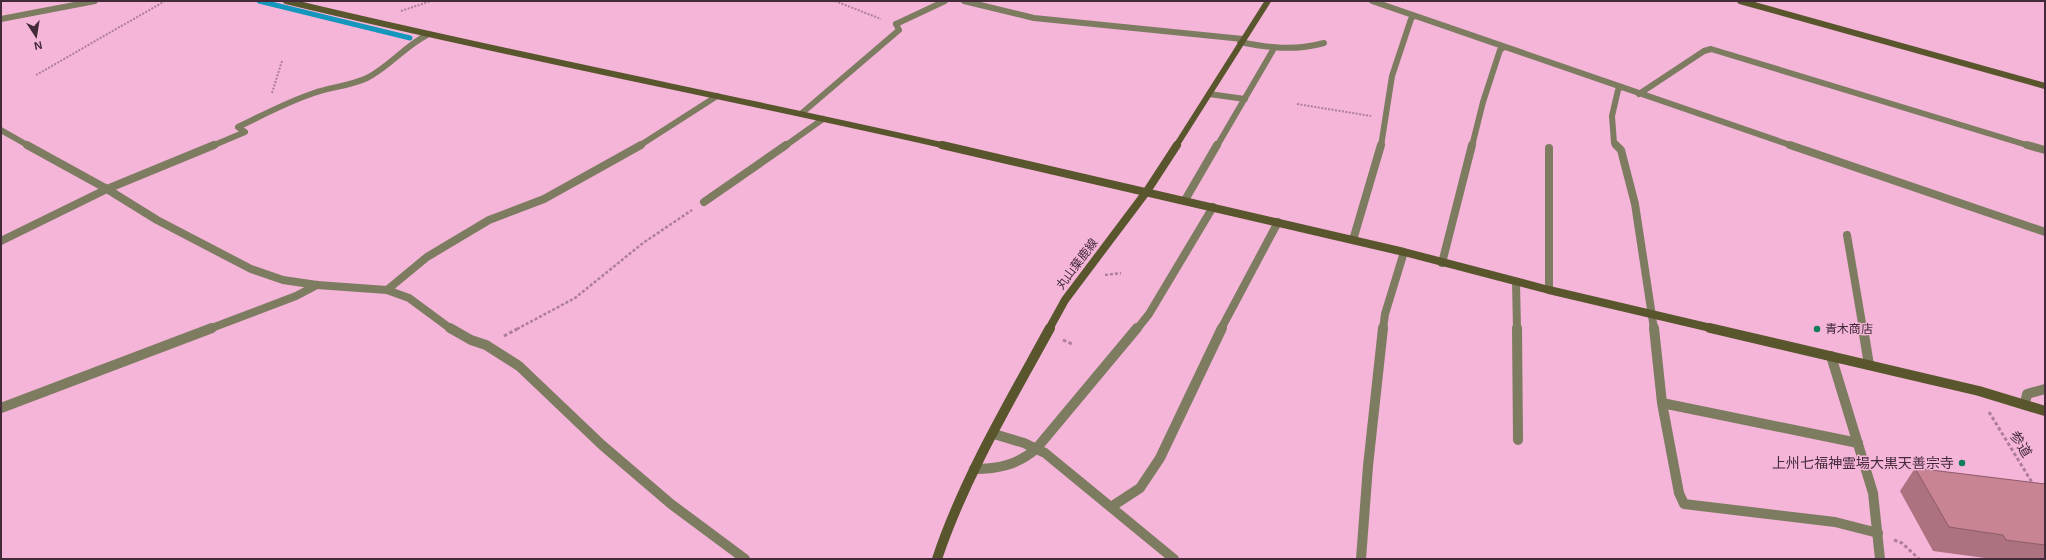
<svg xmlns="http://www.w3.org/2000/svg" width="2046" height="560" font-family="Arial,'Noto Sans JP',sans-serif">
	<rect width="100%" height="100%" fill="#f5b5d9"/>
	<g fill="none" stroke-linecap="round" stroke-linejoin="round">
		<path stroke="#1597bd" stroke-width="5" d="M259 1 410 38"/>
		<path stroke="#ae7e99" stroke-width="2" stroke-dasharray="2 1.5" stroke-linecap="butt" d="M835 1 881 19
			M401 11 431 1
			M36 75 165 1
			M272 93 282 61
			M1297 104 1371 116"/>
		<path stroke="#ae7e99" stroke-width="2.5" stroke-dasharray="3 2" stroke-linecap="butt" d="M1105 275 1121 273
			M517 329 575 298 643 243 692 210"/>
		<path stroke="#ae7e99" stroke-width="3" stroke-dasharray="3.5 2.5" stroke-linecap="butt" d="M504 336 519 328
			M1063 340 1072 344
			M1989 412 2033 484
			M1894 540 1902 543 1919 559"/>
		<path stroke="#7d7c61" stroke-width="6" d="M1240 42C1269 48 1295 51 1324 43
			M1209 94 1245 99
			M802 113 899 30 896 24
			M212 146 245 132 238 127C263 115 287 102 314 93 331 87 350 86 367 78 389 67 405 46 427 35
			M785 146 823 119
			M1217 146 1273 50
			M1381 146 1392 76 1411 19 1414 16
			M1472 146 1483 102 1500 50 1504 47
			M1617 146 1614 143 1612 116 1618 90 1621 87"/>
		<path stroke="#7d7c61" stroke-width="8" d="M1616 145 1621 150 1635 204 1654 329
			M1549 148V290
			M1185 200 1217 145
			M704 202 786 145
			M1847 235 1863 329
			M1353 240 1381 145
			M1 241 107 189 214 145
			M1442 263 1472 145
			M1516 282 1517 329
			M209 329 296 296 317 285
			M1137 329 1149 314 1213 207
			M1221 329 1278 222
			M1383 329 1385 314 1404 252"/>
		<path stroke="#7d7c61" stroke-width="10" d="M1517 328 1518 440
			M1654 328 1662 403 1679 493 1684 504 1835 522 1878 533
			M1863 328 1869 365
			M1662 403 1858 443
			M2025 404 2027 394 2045 389
			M1 408 212 328
			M994 434 1024 443 1045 453 1174 559
			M974 469C998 469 1017 465 1036 449L1137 328
			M1111 507 1140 488 1160 458 1222 328
			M1361 559 1368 466 1383 328"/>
		<path stroke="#7d7c61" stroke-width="6" d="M964 1 1034 18 1243 39
			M1372 1 1793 146
			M1 19 95 1
			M896 24 945 1
			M1639 94 1704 51 1711 49 2030 146
			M1 130 29 146
			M639 146 717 96"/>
		<path stroke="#7d7c61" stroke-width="8" d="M27 145 107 189 157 220 251 269 283 280 317 285 387 290 409 298 451 329
			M1790 145 2045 232
			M2027 145 2045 150
			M387 290 427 257 489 220 544 199 641 145"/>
		<path stroke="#7d7c61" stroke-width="10" d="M450 328 471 340 486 345 519 366 602 445 671 504 745 559
			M1831 356 1873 493 1880 559"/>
		<path stroke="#59552d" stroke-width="6" d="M286 1C505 54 726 96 946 146
			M1740 1 2045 86
			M1176 146 1268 1"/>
		<path stroke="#59552d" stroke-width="8" d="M942 145 1404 252 1549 290 1715 329
			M1049 329 1065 300 1147 191 1177 145"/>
		<path stroke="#59552d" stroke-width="10" d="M1710 328 1979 391 2045 411
			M937 559C964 478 1009 403 1050 328"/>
	</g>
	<path fill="#ad727f" d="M1915 468 2045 484V559H1986L1985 558 1933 551 1900 491Z"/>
	<path fill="#c98494" stroke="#8d5c68" d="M1915 468 2045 484V545L2006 540 2003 535 1949 527Z"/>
	<g fill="#0d7d5a" stroke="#f5b5d9" stroke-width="1.5">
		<circle cx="1817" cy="329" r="4"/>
		<circle cx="1962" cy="463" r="4"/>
	</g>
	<g text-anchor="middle" stroke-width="3" stroke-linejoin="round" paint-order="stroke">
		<g font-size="12" fill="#432a38" stroke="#f5b5d9">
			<text transform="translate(1077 264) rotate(-53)" y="4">丸山葉鹿線</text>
		</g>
		<g font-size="12" fill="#432a38" stroke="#f5b5d9" text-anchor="start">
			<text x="1825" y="333">青木商店</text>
		</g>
		<g font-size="14" fill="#432a38" stroke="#f5b5d9">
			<text transform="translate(2021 444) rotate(58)" y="5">参道</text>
		</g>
		<g font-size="14" fill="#432a38" stroke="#f5b5d9" text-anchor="end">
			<text x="1954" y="468">上州七福神霊場大黒天善宗寺</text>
		</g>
	</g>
	<rect width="2046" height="560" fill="none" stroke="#432a38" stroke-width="4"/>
	<g transform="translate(36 36) rotate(168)" stroke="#f5b5d9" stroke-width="3" paint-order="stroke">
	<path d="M0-3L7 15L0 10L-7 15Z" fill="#432a38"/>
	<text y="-6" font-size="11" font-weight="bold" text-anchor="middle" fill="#432a38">N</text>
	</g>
</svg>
